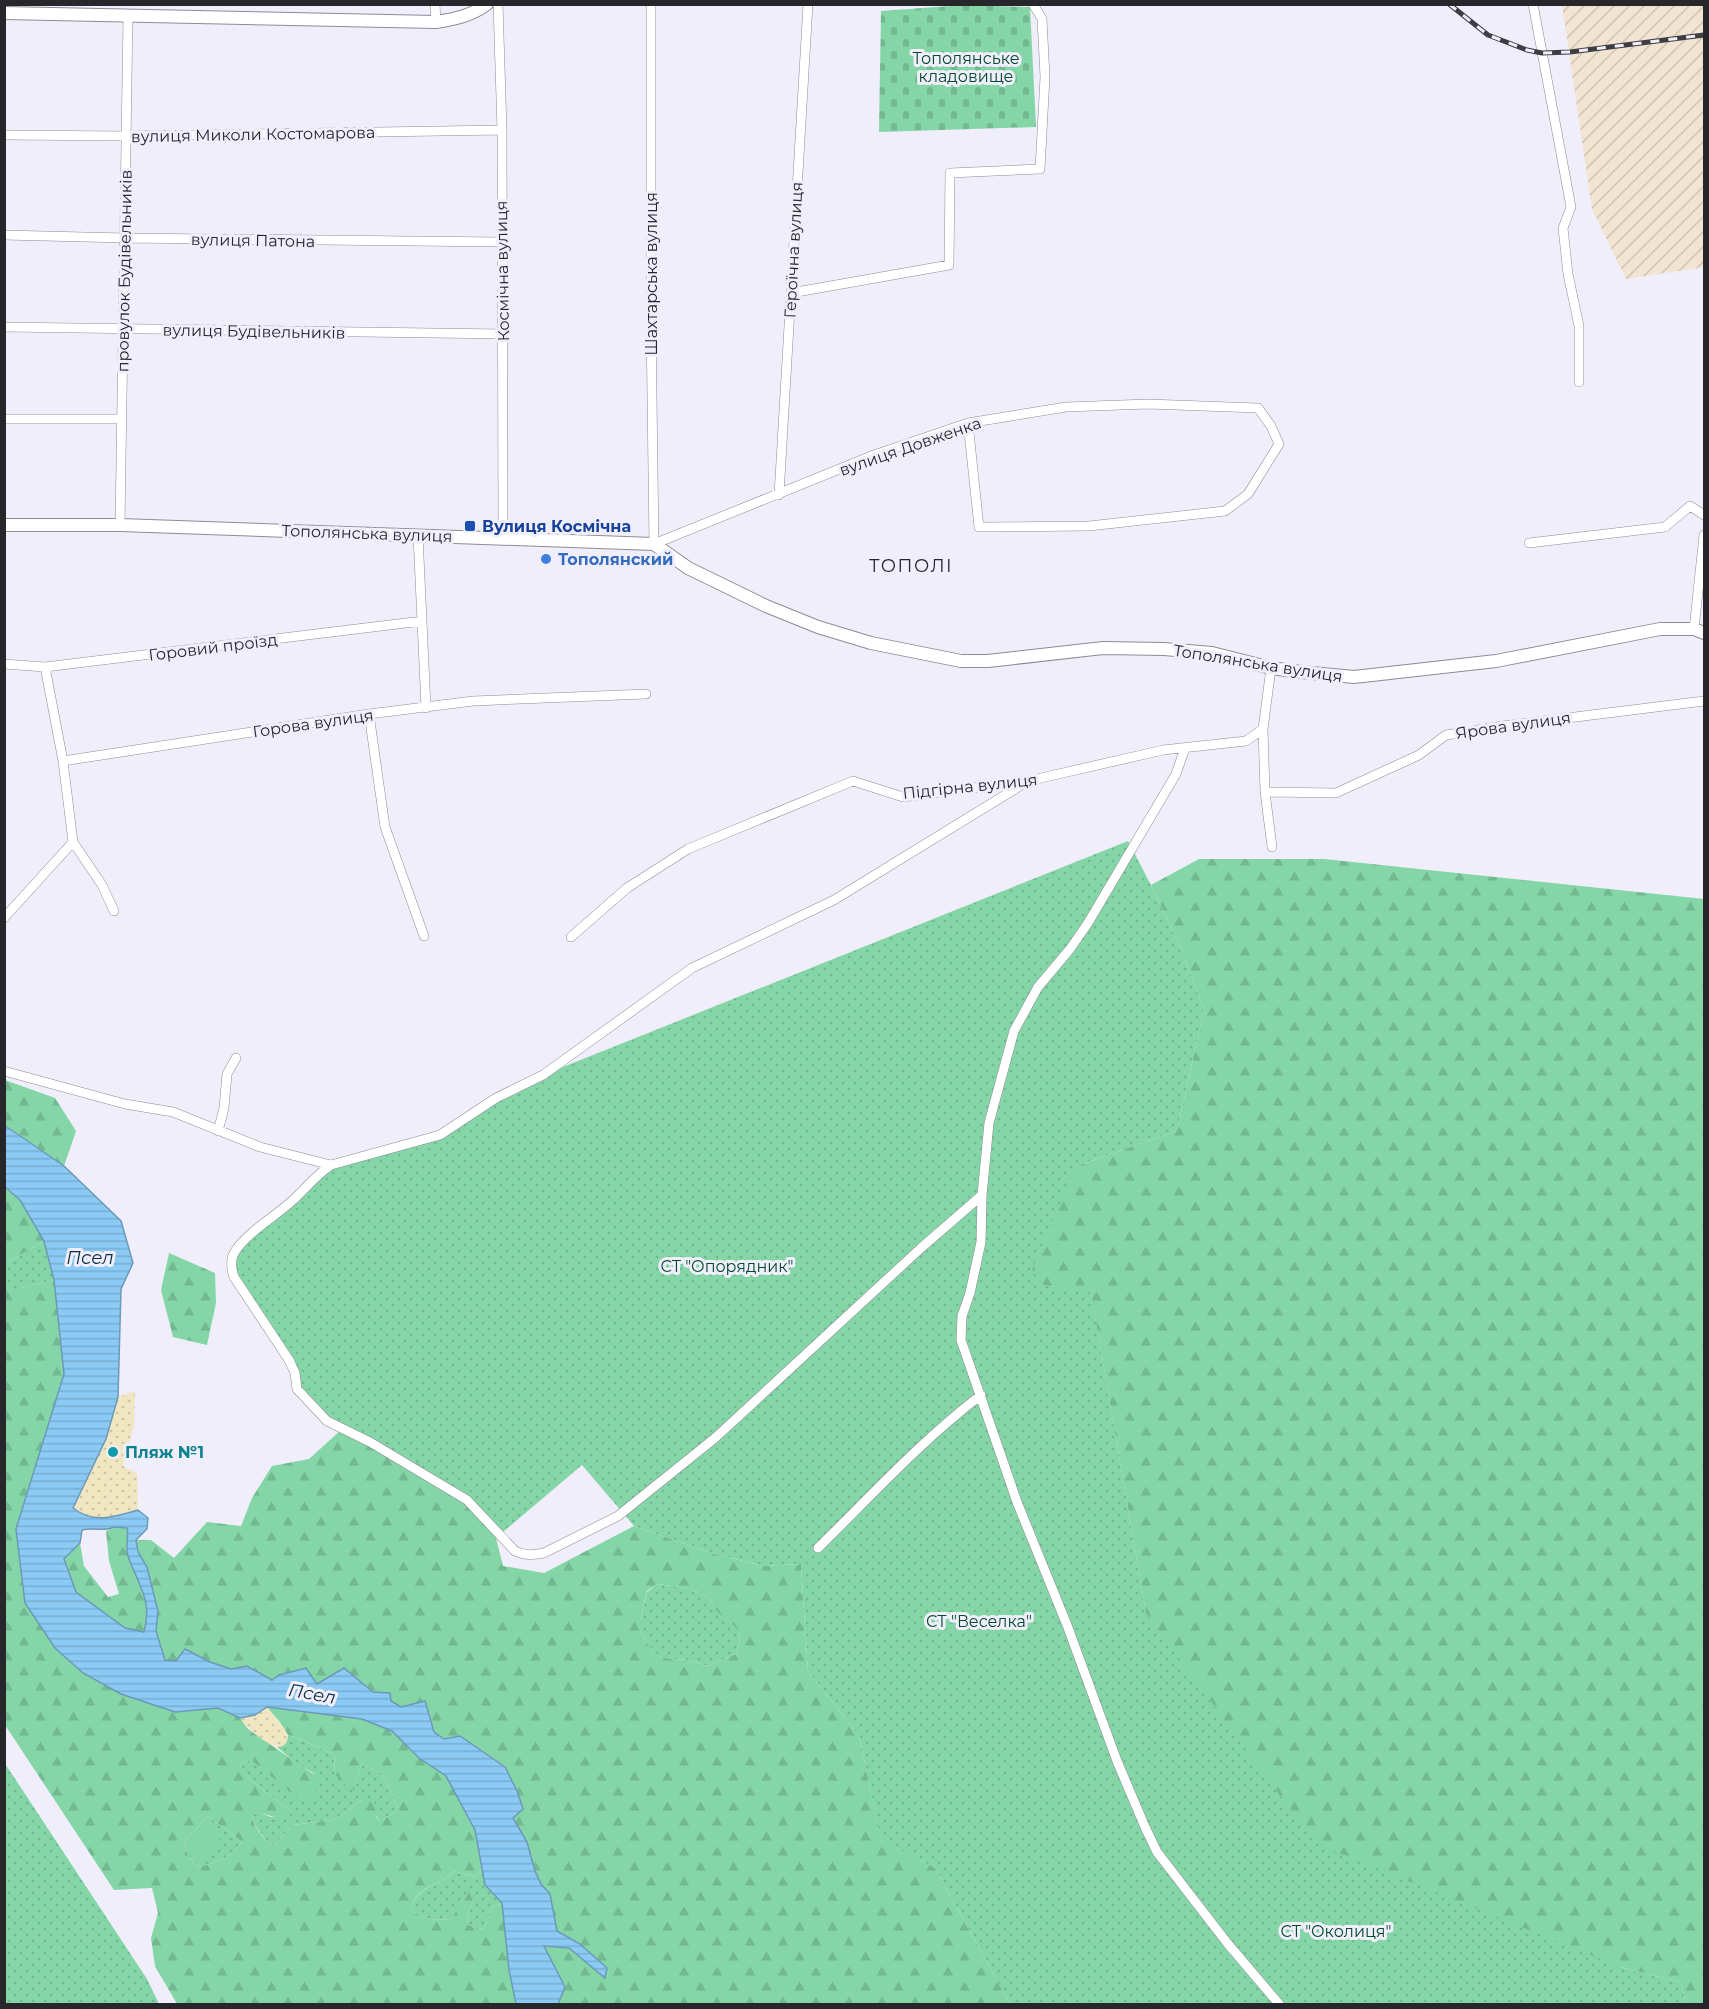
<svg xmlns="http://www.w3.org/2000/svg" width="1709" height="2009" font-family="Montserrat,sans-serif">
	<defs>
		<pattern id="industrial-furrows" width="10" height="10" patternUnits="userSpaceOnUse" patternTransform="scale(1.5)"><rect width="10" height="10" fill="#f1e4d0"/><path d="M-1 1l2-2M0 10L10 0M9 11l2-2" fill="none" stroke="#cfc3b3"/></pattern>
		<pattern id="grass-dots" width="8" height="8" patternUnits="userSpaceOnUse" patternTransform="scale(1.5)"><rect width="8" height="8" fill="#84d6a7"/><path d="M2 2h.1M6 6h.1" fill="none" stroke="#72b890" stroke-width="1.8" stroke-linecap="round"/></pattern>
		<pattern id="forest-firs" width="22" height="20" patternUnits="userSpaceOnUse" patternTransform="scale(1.5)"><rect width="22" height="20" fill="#84d6a7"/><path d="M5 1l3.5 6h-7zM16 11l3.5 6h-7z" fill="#72b890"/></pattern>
		<pattern id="sand-dots" width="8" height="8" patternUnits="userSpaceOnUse" patternTransform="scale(1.5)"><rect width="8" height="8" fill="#f0e6c1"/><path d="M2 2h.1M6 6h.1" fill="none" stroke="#cec5a6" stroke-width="1.8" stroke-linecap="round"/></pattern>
		<pattern id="cemetery-stones" width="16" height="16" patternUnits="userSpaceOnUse" patternTransform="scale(1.5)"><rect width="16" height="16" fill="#84d6a7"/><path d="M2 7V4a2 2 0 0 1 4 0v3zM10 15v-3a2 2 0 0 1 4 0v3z" fill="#72b890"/></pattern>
		<pattern id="water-rules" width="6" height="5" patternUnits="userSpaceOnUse" patternTransform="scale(1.5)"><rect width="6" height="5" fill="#8bcaf4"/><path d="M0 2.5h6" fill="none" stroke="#78add1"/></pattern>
	</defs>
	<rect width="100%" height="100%" fill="#f0eefa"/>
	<path fill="url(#industrial-furrows)" d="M1562 5H1704V267L1626 279 1592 209Z"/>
	<path fill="url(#grass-dots)" d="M1128 841 1151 885 1180 946 1204 1009 1177 1131 1076 1166 1043 1285 1091 1292 1146 1613 1620 1967 1681 1982 1686 2004H1010L935 1868 881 1840 859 1736 808 1671 801 1564 763 1566 711 1553 634 1526 582 1465 496 1538 482 1520 342 1429 297 1389 295 1373 234 1277 235 1251 331 1165 440 1135 543 1075Z
		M44 1241 54 1280 8 1291 5 1295V1264Z
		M657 1584C672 1586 689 1587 703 1594 709 1598 713 1606 718 1611 734 1627 746 1629 736 1654L708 1666 688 1660 663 1658 654 1653 640 1631V1620L647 1592Z
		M288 1735C304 1740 318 1748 334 1754L335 1774 355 1788 361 1764 382 1773 399 1810 380 1821 363 1799 342 1815 331 1820 293 1825 274 1845 269 1844C263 1835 251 1824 253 1814L259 1813 271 1817 292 1812 247 1777 240 1764 250 1760 255 1763 315 1774 296 1763 277 1747C284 1746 288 1742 288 1735Z
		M4 1762 147 1979 159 2004H5Z
		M208 1816 242 1842C232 1858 217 1862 199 1867L188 1856 184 1842Z
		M483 1870 485 1885 502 1903 492 1908 484 1928 477 1929 467 1924 468 1913 473 1901 469 1892 451 1919C433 1921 425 1920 410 1909 422 1881 438 1889 454 1871L475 1877Z"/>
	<path fill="url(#forest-firs)" fill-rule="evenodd" d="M1199 859H1324L1704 899V2004H1686L1681 1982 1620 1967 1315 1843 1146 1613 1091 1293 1043 1285 1032 1270 1076 1166 1177 1131 1204 1009 1180 946 1151 885Z
		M5 1080 55 1098 76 1131 64 1166 5 1125Z
		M4 1187 20 1200 44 1241 5 1264Z
		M169 1253 215 1273 216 1303 207 1345 173 1337 161 1290Z
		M54 1280 64 1374 16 1529 25 1602 55 1648 83 1673 175 1712 218 1708 240 1718 248 1729 319 1778C318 1790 312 1802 300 1800L255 1763 250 1760 240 1764 247 1777 292 1812C280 1824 266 1811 253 1814 251 1825 263 1836 269 1844L274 1845 293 1825 331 1820 342 1815 363 1799 372 1801 377 1806 376 1817 380 1821 399 1810 382 1773 361 1764 355 1789 350 1790 335 1774 334 1754C318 1748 304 1740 288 1735L279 1721 267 1707 362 1719 392 1731 419 1758 446 1776 475 1830 483 1870 475 1877 454 1871C438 1889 421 1881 410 1909 425 1920 433 1921 451 1919L469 1891 473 1901 468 1913 467 1924 477 1929 484 1928 492 1908 502 1903 509 1970 516 2004H177L155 1966 151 1938 158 1913 152 1888 114 1890 5 1725 4 1295 7 1291ZM208 1816 242 1842C232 1858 217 1862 199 1867L188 1856 184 1842Z
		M342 1429 414 1460 482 1520 496 1538 503 1566 544 1573 634 1526 711 1553 763 1566 801 1564 808 1671 859 1736 881 1839 935 1868 1010 2004H558L565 1987 543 1946 569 1948 605 1978 580 1944 557 1931 550 1894 541 1884 535 1871 527 1842 513 1818 523 1809 517 1791 505 1766 460 1737 444 1739 434 1732 429 1712 401 1707 374 1693 359 1682 317 1684 279 1675 272 1680 247 1666 231 1669 210 1662 185 1649 176 1662 165 1660 156 1631 158 1611 147 1567 138 1552 136 1540H151L174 1558 207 1522 241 1526 252 1498 272 1466 309 1459ZM657 1584C672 1586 689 1587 703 1594 709 1598 713 1606 718 1612 734 1627 746 1629 736 1654L708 1666 688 1660 663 1658 654 1653 640 1631V1620L647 1591Z
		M114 1527H127C129 1537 125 1547 128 1556 139 1587 152 1597 145 1632L125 1628 76 1592 64 1559 80 1543 84 1566 108 1597 119 1594 109 1561 106 1531Z"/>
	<path fill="url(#sand-dots)" d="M135 1391 134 1426 123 1466 137 1473 138 1510C115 1517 94 1524 73 1508L106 1439 118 1397Z
		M267 1707C272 1716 283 1723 287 1734 288 1738 288 1739 286 1743 277 1757 246 1727 240 1718L255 1715Z"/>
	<path fill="url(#cemetery-stones)" d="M964 5 1030 7 1036 127 879 132 881 11Z"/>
	<path fill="#84d6a7" d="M209 1821 224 1834 201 1859 186 1845Z"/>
	<path fill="url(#water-rules)" stroke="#6d99b8" stroke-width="1.5" fill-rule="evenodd" d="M4 1125 64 1166 121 1221 133 1263 121 1289 118 1397 106 1439 73 1508C93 1524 115 1517 138 1510L148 1518 147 1529 136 1540 138 1552 147 1567 158 1611 156 1631 165 1660 176 1661 185 1649 210 1662 231 1669 247 1666 272 1680 279 1675 306 1668 317 1684 344 1668 373 1692 390 1693 391 1701 401 1707 425 1701 434 1732 444 1739 460 1736 505 1767 517 1791 523 1809 513 1818 527 1842 535 1871 541 1884 550 1894 557 1931 580 1944 607 1968 605 1978 569 1948 544 1946 565 1987 558 2004H516L509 1970 502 1903 485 1885 475 1830 446 1776 419 1758 392 1731 362 1719 267 1707 255 1715 240 1718 218 1708 175 1712 121 1694 83 1673 55 1648 25 1603 16 1529 64 1374 54 1280 44 1241 20 1200 5 1187ZM114 1527 127 1528C129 1537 125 1547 128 1556 138 1585 153 1600 144 1632L125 1628 76 1592 64 1559 80 1543 82 1530C93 1527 103 1532 114 1527Z"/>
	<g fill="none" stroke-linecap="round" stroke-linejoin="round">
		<g stroke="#8d8b96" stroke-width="10">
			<path id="minor" d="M435 4 436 22
				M498 4 502 130 503 538
				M651 4V323L654 544 874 455 968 423 1066 407 1148 404 1258 408 1271 426 1279 444 1248 494 1225 511 1089 526 979 527 968 423
				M1533 4 1571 207 1563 228 1568 274 1579 326V382
				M4 135 126 136 502 130
				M4 235 125 238 501 242
				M791 293 949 265 950 173 1040 169 1045 77 1042 19 1033 4
				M4 327 504 334
				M4 419H121
				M779 495 808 4
				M120 525 128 16
				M418 535 426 708
				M1529 543 1665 527 1690 506 1704 515
				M1694 629 1704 535
				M4 664 45 667 422 621
				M45 667 63 761
				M1271 668 1263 729 1265 792 1272 847
				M369 714 385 827 424 936
				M1185 748 1176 774 1088 923 1070 949 1038 987 1014 1031 989 1123 982 1195 981 1242 970 1293 962 1316 961 1340 1017 1502 1067 1625 1117 1761 1145 1827 1157 1852 1228 1944 1279 2004
				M1265 792 1336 793 1419 755 1446 735 1503 726 1704 701
				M73 842 102 885 114 911
				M4 918 73 842 63 761 369 714 473 701 646 694
				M571 937 627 888 688 849 853 781 903 797 1028 781 1163 750 1246 741 1263 729
				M4 1071 125 1104 173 1112 260 1147 331 1165
				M218 1131 224 1108 227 1074 236 1058
				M982 1195 921 1248 715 1438 618 1516 544 1553C532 1555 526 1556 515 1551L467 1500 370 1442 327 1421 297 1389 295 1373 289 1360 234 1277C231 1268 230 1258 236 1250 249 1231 276 1216 293 1200 306 1188 316 1175 331 1165L440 1135 496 1098 543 1075 692 968 834 900 1028 781
				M818 1548C871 1496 922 1440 981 1395"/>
		</g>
		<g stroke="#8d8b96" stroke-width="14">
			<path id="tertiary" d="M4 13 436 22C455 19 471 16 487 4
				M4 525H120L654 544 688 568 766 606 818 627 871 643 961 661H988L1103 648 1164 649 1212 653 1271 668 1301 672 1354 677 1496 661 1660 629H1694L1704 633"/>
		</g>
		<use href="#minor" stroke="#fff" stroke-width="9"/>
		<use href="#tertiary" stroke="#fff" stroke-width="12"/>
		<g stroke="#3e3d43" stroke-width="5">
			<path id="rail" d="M1449 4 1488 35 1527 50 1542 53 1570 52 1704 35"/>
		</g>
		<use href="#rail" stroke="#f0eefa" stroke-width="3" stroke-dasharray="9" stroke-linecap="butt"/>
	</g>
	<rect fill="#1a4fb4" stroke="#f0eefa" stroke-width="2" x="464" y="520" width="12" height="12" rx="3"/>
	<circle fill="#3f7fe0" stroke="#f0eefa" stroke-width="2" cx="546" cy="559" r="6"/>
	<circle fill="#0f9aa8" stroke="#f0eefa" stroke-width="2" cx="113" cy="1452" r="6"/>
	<g text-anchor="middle" stroke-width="6" stroke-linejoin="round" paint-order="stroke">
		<g font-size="16" fill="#034b2c" stroke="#f0eefa">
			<text x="966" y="64">Тополянське<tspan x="966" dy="18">кладовище</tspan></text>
			<text x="727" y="1272">СТ "Опорядник"</text>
			<text x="979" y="1627">СТ "Веселка"</text>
			<text x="1336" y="1937">СТ "Околиця"</text>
		</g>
		<g font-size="16" fill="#27262b" stroke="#f0eefa">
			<text transform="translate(253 134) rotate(-1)" y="6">вулиця Миколи Костомарова</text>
			<text transform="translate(253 240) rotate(1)" y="6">вулиця Патона</text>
			<text transform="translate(793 250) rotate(-87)" y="6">Героїчна вулиця</text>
			<text transform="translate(124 271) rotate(-89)" y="6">провулок Будівельників</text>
			<text transform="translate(502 271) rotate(-91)" y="6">Космічна вулиця</text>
			<text transform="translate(651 274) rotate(-90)" y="6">Шахтарська вулиця</text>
			<text transform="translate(254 331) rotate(1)" y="6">вулиця Будівельників</text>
			<text transform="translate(910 446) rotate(-19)" y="6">вулиця Довженка</text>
			<text transform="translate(367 533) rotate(2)" y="6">Тополянська вулиця</text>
			<text transform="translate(213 647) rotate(-7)" y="6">Горовий проїзд</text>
			<text transform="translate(1258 663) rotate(9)" y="6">Тополянська вулиця</text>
			<text transform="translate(313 723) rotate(-8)" y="6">Горова вулиця</text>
			<text transform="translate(1513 725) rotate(-8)" y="6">Ярова вулиця</text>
			<text transform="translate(970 786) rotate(-6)" y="6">Підгірна вулиця</text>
		</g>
		<g font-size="16" font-weight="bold" fill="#164399" stroke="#f0eefa" text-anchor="start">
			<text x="482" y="532">Вулиця Космічна</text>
		</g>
		<g font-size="16" font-weight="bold" fill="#366cbe" stroke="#f0eefa" text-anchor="start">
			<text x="558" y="565">Тополянский</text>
		</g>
		<g font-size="16" font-weight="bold" fill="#0d838f" stroke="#f0eefa" text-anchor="start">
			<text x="125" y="1458">Пляж №1</text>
		</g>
		<g font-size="18" letter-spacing="1.5" fill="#27262b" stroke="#f0eefa">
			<text x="911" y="572">ТОПОЛІ</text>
		</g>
		<g font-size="18" font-style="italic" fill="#072d41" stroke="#f0eefa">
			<text x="90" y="1264">Псел</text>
			<text transform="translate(312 1694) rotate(10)" y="6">Псел</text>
		</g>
	</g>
	<rect width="1709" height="2009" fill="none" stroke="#27262b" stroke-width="12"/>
</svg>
